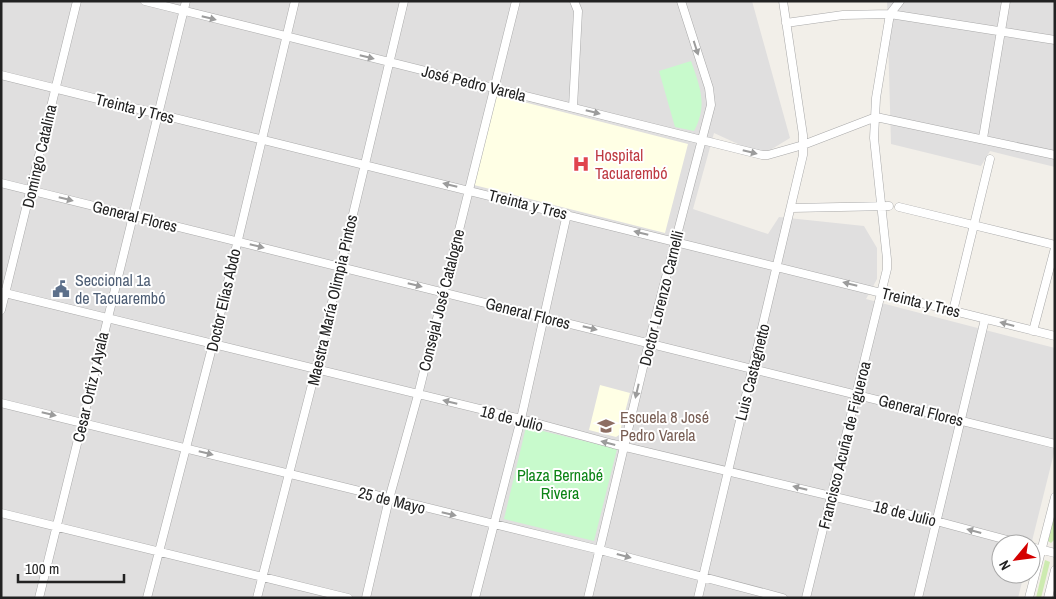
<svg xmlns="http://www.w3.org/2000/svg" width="1056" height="599" font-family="'Archivo Narrow',sans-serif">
	<rect width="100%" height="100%" fill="#f2efe9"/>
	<path fill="#e0dfdf" d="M1 1H752L790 138 762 155 714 133 693 209 768 234 779 217 864 226 877 248V279L866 299 1055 348V449L1031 545 1001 544V574H1024L1018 598H1Z
		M887 1H1055V167L990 151 981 166 891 144Z"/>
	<path fill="#ffffe5" d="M496 95 688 144 665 233 474 185Z
		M600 385 630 393 619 435 616 437 589 430Z"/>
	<path fill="#cdebb0" d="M1055 512V539L1051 543 1048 541Z
		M1045 560 1050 562 1041 598H1036Z"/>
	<path fill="#c8facc" d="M691 61C700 87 708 105 694 131L675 127 659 71Z
		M526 427 617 449 594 541 504 519Z"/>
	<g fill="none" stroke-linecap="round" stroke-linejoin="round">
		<g stroke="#a9a9a9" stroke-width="9">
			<path id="minor" d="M145 1 762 155H768L803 145 876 117 1055 155
				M786 23 843 15 890 14 1055 40
				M1 75 1055 336
				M573 107 578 11 574 1
				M983 138 1006 1
				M1 183 1055 444
				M899 207 1055 245
				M792 208 889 206
				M1 292 521 419 613 444 936 521 1022 544
				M1 310 77 1
				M953 311 990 159
				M1033 331 1055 248
				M1 403 600 550 783 598
				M1 513 348 598
				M1031 547 1055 553
				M39 598 186 1
				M147 598 215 336 295 1
				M257 598 316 369 404 1
				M366 598 389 499 418 395 516 1
				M475 598 521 419 567 214
				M588 598 649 342 711 105 709 88 681 1
				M698 598 803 155V135L783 1
				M806 598 887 269V259L874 138 876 98 890 14 900 1
				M918 598 985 319
				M1029 598 1055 497
				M1048 598 1055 570"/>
		</g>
		<use href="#minor" stroke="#fff" stroke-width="8"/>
	</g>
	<defs><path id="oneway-solid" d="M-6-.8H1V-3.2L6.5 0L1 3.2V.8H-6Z" transform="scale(1.25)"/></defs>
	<g fill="#9c9c9c">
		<use href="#oneway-solid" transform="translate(209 18) rotate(14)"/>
		<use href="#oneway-solid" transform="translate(696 48) rotate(72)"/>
		<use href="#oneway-solid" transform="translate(367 57) rotate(14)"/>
		<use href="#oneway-solid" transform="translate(593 112) rotate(14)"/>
		<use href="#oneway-solid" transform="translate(750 152) rotate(14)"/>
		<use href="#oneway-solid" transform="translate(450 185) rotate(-166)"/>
		<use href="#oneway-solid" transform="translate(66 199) rotate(14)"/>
		<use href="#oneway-solid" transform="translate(641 233) rotate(-166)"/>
		<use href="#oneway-solid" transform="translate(257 246) rotate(14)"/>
		<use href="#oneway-solid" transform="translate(850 284) rotate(-166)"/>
		<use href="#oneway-solid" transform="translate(415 285) rotate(14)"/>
		<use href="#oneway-solid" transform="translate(1007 324) rotate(-165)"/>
		<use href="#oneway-solid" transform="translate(590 328) rotate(14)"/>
		<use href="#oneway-solid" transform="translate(637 391) rotate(103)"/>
		<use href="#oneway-solid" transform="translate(450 402) rotate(-166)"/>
		<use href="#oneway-solid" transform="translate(49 414) rotate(13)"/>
		<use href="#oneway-solid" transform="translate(608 443) rotate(-165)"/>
		<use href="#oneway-solid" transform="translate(206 453) rotate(14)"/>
		<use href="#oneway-solid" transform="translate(800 488) rotate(-166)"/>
		<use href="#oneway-solid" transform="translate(449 514) rotate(13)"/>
		<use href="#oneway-solid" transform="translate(974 531) rotate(-165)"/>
		<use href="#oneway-solid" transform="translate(624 556) rotate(15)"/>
	</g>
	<defs>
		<g id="hospital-bare" transform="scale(1.35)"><path d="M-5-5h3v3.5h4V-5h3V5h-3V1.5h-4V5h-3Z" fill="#e0444e" stroke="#fff" stroke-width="2.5" paint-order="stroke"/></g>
		<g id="civic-bare" transform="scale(1.35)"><path d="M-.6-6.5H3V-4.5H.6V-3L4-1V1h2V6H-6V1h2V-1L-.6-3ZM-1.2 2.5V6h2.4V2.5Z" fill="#5c6f8a" stroke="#fff" stroke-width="2.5" paint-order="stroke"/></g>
		<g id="school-bare" transform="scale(1.35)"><path d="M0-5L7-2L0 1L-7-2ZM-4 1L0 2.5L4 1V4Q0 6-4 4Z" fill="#8d6e63" stroke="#fff" stroke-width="2.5" paint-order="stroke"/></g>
	</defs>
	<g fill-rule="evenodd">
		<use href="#hospital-bare" x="581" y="164"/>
		<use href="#civic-bare" x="61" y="289"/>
		<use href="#school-bare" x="606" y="426"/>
	</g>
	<g text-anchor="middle" stroke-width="4" stroke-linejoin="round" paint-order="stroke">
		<g font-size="16" fill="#222" stroke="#fff">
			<text transform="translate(474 83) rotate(14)" y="6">José Pedro Varela</text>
			<text transform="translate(135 108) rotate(14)" y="6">Treinta y Tres</text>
			<text transform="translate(39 156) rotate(-77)" y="6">Domingo Catalina</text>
			<text transform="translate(528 204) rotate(14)" y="6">Treinta y Tres</text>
			<text transform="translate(135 216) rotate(14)" y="6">General Flores</text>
			<text transform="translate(661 298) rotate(-76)" y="6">Doctor Lorenzo Carnelli</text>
			<text transform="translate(223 300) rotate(-77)" y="6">Doctor Elías Abdo</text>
			<text transform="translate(332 300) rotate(-77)" y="6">Maestra María Olimpia Pintos</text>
			<text transform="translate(441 300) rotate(-76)" y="6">Consejal José Catalogne</text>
			<text transform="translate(921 302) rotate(14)" y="6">Treinta y Tres</text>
			<text transform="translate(528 313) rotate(14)" y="6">General Flores</text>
			<text transform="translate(752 372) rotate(-76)" y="6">Luis Castagnetto</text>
			<text transform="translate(90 387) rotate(-77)" y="6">Cesar Ortiz y Ayala</text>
			<text transform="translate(921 410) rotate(14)" y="6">General Flores</text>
			<text transform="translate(512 418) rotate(14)" y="6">18 de Julio</text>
			<text transform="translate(844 445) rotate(-76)" y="6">Francisco Acuña de Figueroa</text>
			<text transform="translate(392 500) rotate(14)" y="6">25 de Mayo</text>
			<text transform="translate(905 513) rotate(14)" y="6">18 de Julio</text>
		</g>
		<g font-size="16" fill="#be3a42" stroke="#fff" text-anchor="start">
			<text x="595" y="161">Hospital<tspan x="595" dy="18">Tacuarembó</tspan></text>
		</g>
		<g font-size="16" fill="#4e5e75" stroke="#fff" text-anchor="start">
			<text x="75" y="286">Seccional 1a<tspan x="75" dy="18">de Tacuarembó</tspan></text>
		</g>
		<g font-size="16" fill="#785e54" stroke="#fff" text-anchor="start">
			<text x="620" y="423">Escuela 8 José<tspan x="620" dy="18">Pedro Varela</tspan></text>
		</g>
		<g font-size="16" fill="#0c8416" stroke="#fff">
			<text x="560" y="481">Plaza Bernabé<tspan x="560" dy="18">Rivera</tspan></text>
		</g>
	</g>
	<rect width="1056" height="599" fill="none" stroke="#222222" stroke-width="5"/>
	<g transform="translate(1016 559) rotate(241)"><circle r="24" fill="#ffffff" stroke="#a7a7a7"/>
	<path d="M0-4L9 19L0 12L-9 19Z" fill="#d40000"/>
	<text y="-8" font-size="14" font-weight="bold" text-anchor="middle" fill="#222222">N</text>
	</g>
	<path d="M18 574v8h106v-8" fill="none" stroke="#222222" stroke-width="2.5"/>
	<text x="25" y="574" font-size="15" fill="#222222" stroke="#ffffff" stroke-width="4" paint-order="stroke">100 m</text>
</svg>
